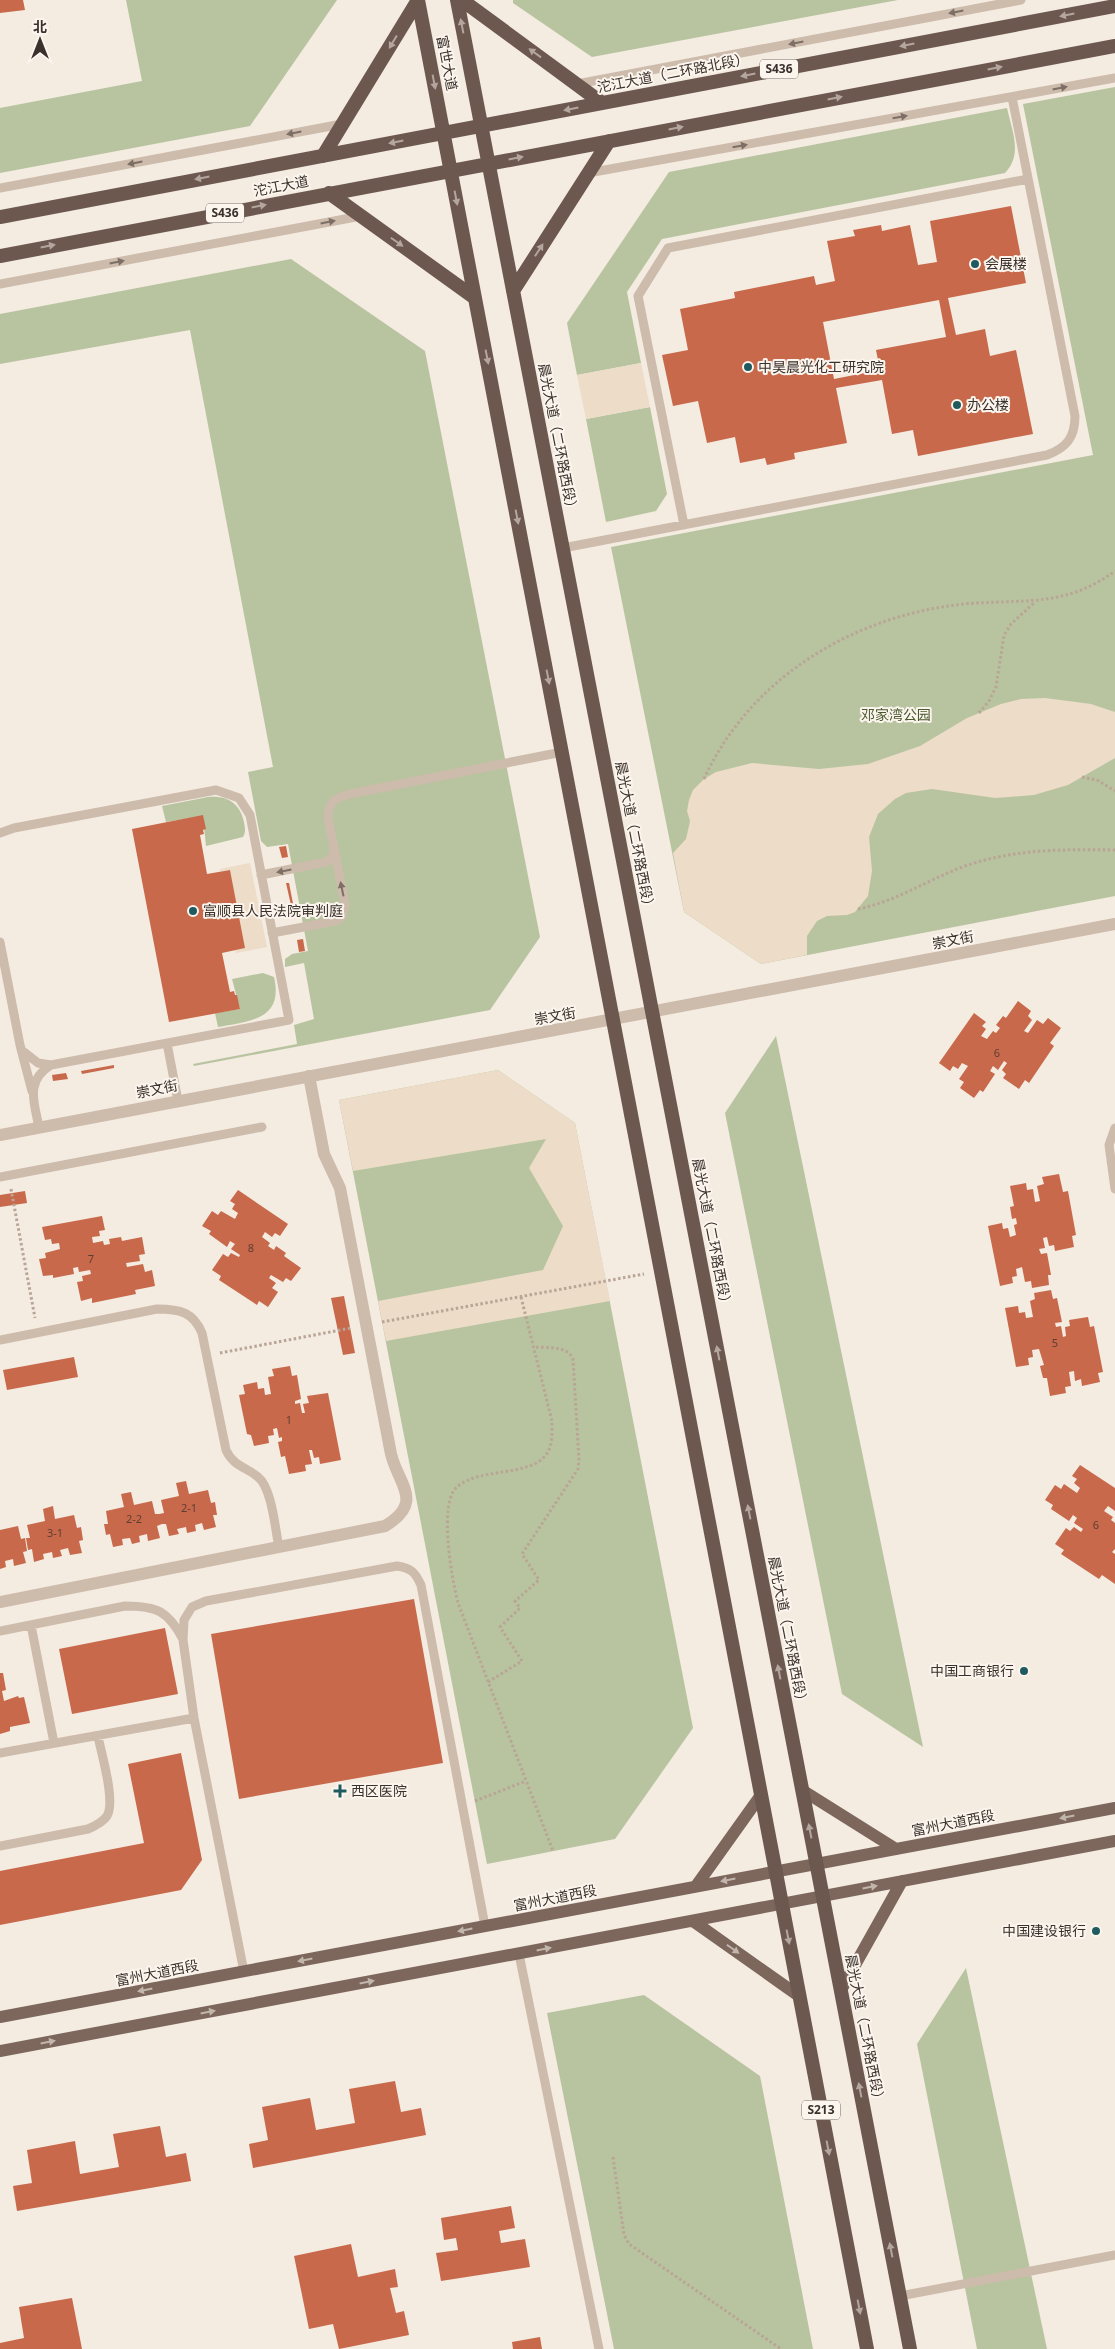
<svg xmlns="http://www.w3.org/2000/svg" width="1115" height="2349" font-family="'Noto Sans','Noto Sans SC',sans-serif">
	<rect width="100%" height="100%" fill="#f4ebe1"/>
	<path fill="#b8c4a0" d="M126 0H337L250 126 0 173V108L142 81Z
		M513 0H898L592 57 513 3Z
		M1115 87V896L761 964 684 912 611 547 1093 455 1023 104Z
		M1007 108C1012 131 1023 154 1005 173L662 239 627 292 641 363 577 375 567 323 669 172Z
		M291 259 425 351 540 937 490 1010 194 1066 193 1064 297 1044 294 1025 314 1019 304 963 285 967V959L292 954 308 951 288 844 267 847 261 841 248 772 273 767 190 330 0 364V314Z
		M650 407 667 494 656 511 606 522 586 419Z
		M208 797C227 795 240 803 244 822 245 828 246 832 243 837L206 846 203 816 166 822 162 806Z
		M263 973 274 977C284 1020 249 1021 218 1027L215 1013 240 1009 232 979Z
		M776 1036 923 1747 842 1694 725 1113Z
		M498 1070 575 1123 693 1728 615 1839 487 1864 339 1100Z
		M966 1968 1047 2349H977L917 2044Z
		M644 1995 760 2076 813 2349H614L547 2013Z"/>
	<path fill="#ecdcc8" d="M641 363 650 407 586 419 577 375Z
		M1045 698 1091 704 1115 712V758L1068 785 1034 795 995 798 932 789 906 793 895 799 878 814 869 837 872 871 868 896 855 912 847 915 827 916 817 921 807 936V955L761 964 684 912 673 853 686 839 690 821 687 811 689 800 693 790 704 779 716 772 752 763 819 769 868 764 920 746 967 718 1001 704 1021 699Z
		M250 863 267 947 236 953 235 950 245 948 230 870 220 871V869Z
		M498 1070 575 1123 610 1301 386 1341 378 1301 543 1270 563 1226 529 1168 546 1139 353 1171 339 1100Z"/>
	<path fill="#c8694b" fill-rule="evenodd" d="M0 0H23L25 10 0 13Z
		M1011 206 1026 283 948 298 956 335 985 329 990 356 1016 350 1033 434 918 456 913 430 892 434 882 380 836 388 847 443 794 453 795 459 767 465 765 458 740 463 735 437 707 443 698 401 673 406 662 355 688 350 680 309 735 298 734 292 814 276 816 285 835 281 827 241 855 236 853 230 881 225 882 231 910 225 918 265 937 262 930 221ZM939 300 946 337 876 350 880 370 834 379 823 322Z
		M203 815 206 829 203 830 204 834 200 835 207 874 230 870 245 948 222 953 230 992 234 991 235 995H237L240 1009 169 1022 132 829Z
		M286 846 288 857 282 858 279 847Z
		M286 883H289L295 914H293Z
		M303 939 305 951 299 952 297 940Z
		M1018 1001 1031 1011 1028 1016 1032 1020 1024 1031 1028 1033 1037 1020 1043 1024 1048 1018 1061 1028 1050 1043 1054 1046 1029 1083 1025 1080 1019 1089 1003 1078 1006 1074 1002 1070 1007 1063 1004 1061 998 1070 993 1066 990 1071 995 1074 983 1092 980 1090 974 1098 960 1088 964 1082 959 1079 968 1066 962 1063 958 1069 953 1066 950 1071 939 1063 974 1013 986 1022 982 1026 986 1029 981 1036 987 1039 993 1031 996 1033 1000 1028 996 1025 1003 1016 1006 1018Z
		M114 1065V1068L82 1074 81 1071Z
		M66 1073 68 1079 53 1081 52 1075Z
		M1059 1174 1063 1192 1068 1191 1076 1235 1072 1236 1074 1247 1055 1251 1054 1245 1049 1246 1047 1237 1043 1238 1045 1248 1039 1249 1041 1254 1047 1253 1051 1275H1048L1049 1285 1032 1288 1031 1281 1025 1282 1022 1267 1016 1269 1017 1276 1012 1277 1013 1283 1000 1286 988 1226 1002 1223 1003 1229 1008 1228 1010 1237 1016 1235 1014 1225 1017 1224 1016 1218 1012 1219 1010 1207 1014 1206 1010 1186 1026 1183 1027 1190 1033 1189 1035 1202 1040 1201 1037 1186 1044 1184 1042 1177Z
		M238 1190 288 1224 280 1236 275 1233 272 1237 265 1232 262 1237 270 1243 268 1246 274 1250 276 1246 286 1253 284 1256 301 1268 291 1281 286 1278 283 1282 271 1275 269 1278 276 1283 272 1288 278 1292 268 1307 259 1301 257 1305 219 1280 221 1276 212 1270 223 1254 228 1257 231 1253 239 1257 240 1255 231 1249 235 1244 230 1241 227 1247 209 1234 211 1231 202 1226 212 1211 218 1215 221 1211 235 1219 238 1213 232 1209 235 1204 230 1201Z
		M25 1191 27 1203 0 1207V1195Z
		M102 1216 105 1230 99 1231 100 1236 92 1237 93 1243 103 1241 104 1245 110 1244 109 1239 121 1237 122 1241 142 1237 145 1254 139 1255 140 1261 126 1263 127 1267 143 1264 145 1272 152 1270 155 1286 135 1290 136 1294 92 1303V1298L81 1301 77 1282 83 1281 82 1276 91 1274 90 1270 79 1272 78 1267 73 1268 74 1274 53 1278V1275L43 1276 39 1259 46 1258 45 1253 60 1249 59 1243 52 1244 51 1239 45 1240 42 1227Z
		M1051 1290 1053 1299 1057 1298 1062 1322 1055 1323 1056 1327 1061 1326 1063 1337 1066 1336 1065 1327 1070 1326 1069 1320 1088 1317 1090 1327 1094 1326 1103 1372 1098 1373 1100 1382 1082 1386 1081 1379 1075 1381 1074 1371 1069 1372 1071 1386 1065 1387 1066 1393 1050 1396 1047 1378H1043L1040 1366 1044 1365 1039 1349 1032 1350 1033 1357 1028 1358 1029 1365 1016 1367 1005 1308 1018 1306 1019 1313 1025 1312 1026 1318 1033 1317 1030 1301 1035 1299 1034 1293Z
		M344 1296 355 1353 343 1355 331 1298Z
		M74 1357 78 1377 7 1390 3 1370Z
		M290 1366 292 1376 297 1375 301 1399 295 1401V1404L300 1403 302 1413H305L303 1404 309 1403 307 1396 328 1393 341 1460 320 1464 319 1457 314 1458 312 1450H309L312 1464 305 1465 306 1471 289 1474 285 1456 281 1457 278 1442 282 1441V1437L279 1438 277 1428 273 1429 274 1435 268 1436 269 1443 254 1446 251 1435 247 1434 239 1395 245 1394 243 1385 257 1382 258 1389 264 1388 265 1395 271 1394 268 1377 274 1376 272 1369Z
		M1080 1465 1115 1488V1511L1108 1506 1104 1511 1113 1517 1111 1520 1115 1523V1549L1112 1552 1115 1554V1584L1102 1575 1099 1579 1061 1554 1064 1550 1055 1544 1066 1528 1070 1531 1074 1527 1081 1532 1083 1529 1074 1523 1077 1518 1073 1515 1069 1521 1051 1509 1053 1505 1045 1500 1055 1485 1061 1489 1064 1484 1077 1493 1080 1488 1074 1483 1077 1479 1072 1476Z
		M186 1481 189 1494 208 1490 211 1503 215 1502 217 1515H213L216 1527 204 1530 202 1523 195 1525 196 1531 187 1533 186 1527 177 1529 179 1534 169 1536 166 1524H162L157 1526 160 1538 148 1541 147 1534 139 1536 140 1542 132 1544 130 1538 122 1539 123 1545 113 1547 110 1534 106 1535 104 1524H108L106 1511 124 1507 121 1494 131 1492 134 1505 152 1501 155 1514H159L164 1513 161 1500 179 1496 176 1483Z
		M53 1506 55 1519 74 1515 77 1528 81 1527 83 1540 79 1541 82 1553 70 1555 68 1548 60 1550 62 1556 53 1558 52 1552 43 1554 44 1559 34 1562 32 1549 28 1550 26 1538H30L27 1525 45 1521 43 1509Z
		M18 1526 21 1539 25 1538 27 1551 23 1552 26 1563 14 1566 13 1559 5 1561 6 1567 0 1569V1530Z
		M414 1599 443 1763 239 1799 211 1634Z
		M165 1628 178 1694 72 1714 59 1649Z
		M0 1673H3L6 1690 2 1691 4 1701 18 1696 19 1698 24 1697 30 1723 10 1727V1731L0 1734Z
		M181 1753 202 1860 181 1890 0 1925V1871L144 1843 128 1764Z
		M395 2081 401 2112 421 2108 426 2135 253 2168 249 2144 268 2140 262 2107 310 2098 316 2130 355 2123 349 2089Z
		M160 2126 166 2157 186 2153 191 2181 17 2211 13 2186 32 2183 27 2150 75 2141 80 2174 119 2167 113 2134Z
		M511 2206 515 2228 499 2231 501 2243 525 2239 530 2267 441 2281 436 2253 458 2250 456 2238 444 2240 441 2218Z
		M351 2244 358 2277 395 2269 398 2287 390 2288 396 2313 404 2311 409 2335 339 2349 333 2324 309 2329 294 2256Z
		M72 2298 82 2349H0V2343L24 2338 19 2307Z
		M540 2337 542 2349H513L512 2342Z"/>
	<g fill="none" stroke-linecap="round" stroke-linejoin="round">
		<path stroke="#b9a596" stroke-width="3" stroke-dasharray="2.5 2.5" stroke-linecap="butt" d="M979 713 989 701 996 687 1004 635 1011 624 1035 602
			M1082 777 1097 780 1115 791
			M704 779C752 673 864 610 977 603 1030 600 1069 605 1115 571
			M858 909C898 901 930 878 968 865 1016 849 1065 849 1115 850
			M11 1189 35 1318
			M521 1297 552 1421C552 1431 553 1446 546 1455 529 1477 480 1467 457 1487 438 1503 452 1580 458 1603L553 1851
			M382 1322 644 1274
			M220 1353 351 1328
			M488 1682 522 1661 500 1627 520 1608 515 1601 539 1580 522 1554 578 1469 579 1460 573 1359C567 1345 546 1348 533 1347
			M475 1801 526 1781
			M613 2157 624 2235 629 2244 781 2349"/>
		<path stroke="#cdbbac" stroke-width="9" d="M577 84 1021 0
			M588 173 1115 78
			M0 188 342 124
			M0 284 361 216
			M684 525 638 296 668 248 1028 179
			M563 548 1047 455C1066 448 1075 438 1075 416L1012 97
			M0 833 14 828 216 790 239 798 250 815 289 1020 51 1065C25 1081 34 1102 39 1127
			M261 875 326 862 332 858 334 850
			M272 933 335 921 342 917 345 904 328 818C328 802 335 798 350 794L562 752
			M0 942 20 1045 32 1091
			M167 1043 178 1101
			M24 1052 38 1063 51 1065
			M1115 1128 1109 1145 1115 1189
			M0 1177 262 1127
			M0 1340 157 1309C180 1309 193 1312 202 1333L226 1450C233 1466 246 1467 258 1477 272 1488 275 1529 279 1547
			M31 1625 54 1743
			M0 1631 125 1606C157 1606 168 1611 183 1639
			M0 1753 194 1718
			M0 1846 88 1829C95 1826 103 1822 107 1816 116 1801 101 1753 98 1736
			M519 1954 599 2349
			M244 1972 194 1718 183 1640 184 1620 192 1607 206 1601 397 1566C411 1568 415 1572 421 1585L485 1926
			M900 2296 1115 2255"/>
		<path stroke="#cdbbac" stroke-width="12" d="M0 1602 385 1526C425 1502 398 1484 391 1454L340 1188 324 1154 309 1076"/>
		<path stroke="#cdbbac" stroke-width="12" d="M0 1135 1115 924"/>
		<path stroke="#7d675c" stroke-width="12" d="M802 1790 896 1849
			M696 1886 761 1795
			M693 1921 799 1996
			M841 1990 902 1881
			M0 2017 1115 1808
			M0 2051 1115 1841"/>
		<path stroke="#6c584f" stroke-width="14" d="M418 0 867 2349
			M457 0 910 2349
			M462 0 602 103
			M323 156 418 0
			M329 193 475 298
			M0 217 1115 6
			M0 256 1115 46
			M513 291 609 141"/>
	</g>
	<defs><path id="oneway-solid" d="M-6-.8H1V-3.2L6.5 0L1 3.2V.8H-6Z" transform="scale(1.25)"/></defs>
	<g fill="#7d6f65">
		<use href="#oneway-solid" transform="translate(956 12) rotate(169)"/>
		<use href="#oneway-solid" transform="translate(796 43) rotate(169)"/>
		<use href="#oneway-solid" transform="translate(1060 88) rotate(-11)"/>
		<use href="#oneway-solid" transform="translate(900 117) rotate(-10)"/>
		<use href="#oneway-solid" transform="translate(294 133) rotate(169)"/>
		<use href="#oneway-solid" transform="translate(740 146) rotate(-10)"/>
		<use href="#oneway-solid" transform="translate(135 163) rotate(169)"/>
		<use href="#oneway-solid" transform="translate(328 222) rotate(-11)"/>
		<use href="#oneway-solid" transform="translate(117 262) rotate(-11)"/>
		<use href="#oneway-solid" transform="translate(284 871) rotate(169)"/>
		<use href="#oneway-solid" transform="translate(342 889) rotate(-102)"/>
	</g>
	<g fill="#b4a69e">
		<use href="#oneway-solid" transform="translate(1067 15) rotate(169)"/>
		<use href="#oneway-solid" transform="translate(462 26) rotate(-101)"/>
		<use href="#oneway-solid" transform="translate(393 42) rotate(121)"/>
		<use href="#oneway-solid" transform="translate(907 45) rotate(169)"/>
		<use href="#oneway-solid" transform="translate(535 53) rotate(-144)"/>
		<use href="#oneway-solid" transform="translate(995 68) rotate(-11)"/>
		<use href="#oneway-solid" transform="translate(748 75) rotate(169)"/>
		<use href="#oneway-solid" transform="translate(434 82) rotate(79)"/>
		<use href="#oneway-solid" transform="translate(835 98) rotate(-11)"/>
		<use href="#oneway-solid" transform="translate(571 109) rotate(169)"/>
		<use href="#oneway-solid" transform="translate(676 128) rotate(-11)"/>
		<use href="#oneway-solid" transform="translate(396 142) rotate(169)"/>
		<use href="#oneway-solid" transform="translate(516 158) rotate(-11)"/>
		<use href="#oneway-solid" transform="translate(202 178) rotate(169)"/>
		<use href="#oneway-solid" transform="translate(456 198) rotate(79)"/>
		<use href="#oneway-solid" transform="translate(259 206) rotate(-11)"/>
		<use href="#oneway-solid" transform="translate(397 242) rotate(35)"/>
		<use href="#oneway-solid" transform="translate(48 246) rotate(-11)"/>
		<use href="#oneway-solid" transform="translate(539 250) rotate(-57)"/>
		<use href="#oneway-solid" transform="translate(487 357) rotate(79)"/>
		<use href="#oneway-solid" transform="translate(517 517) rotate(79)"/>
		<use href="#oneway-solid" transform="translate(548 677) rotate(79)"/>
		<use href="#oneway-solid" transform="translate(718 1353) rotate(-101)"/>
		<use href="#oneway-solid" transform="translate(749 1512) rotate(-101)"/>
		<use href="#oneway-solid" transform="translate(779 1672) rotate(-101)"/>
		<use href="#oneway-solid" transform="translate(810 1831) rotate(-101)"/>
		<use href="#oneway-solid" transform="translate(788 1937) rotate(79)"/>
		<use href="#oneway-solid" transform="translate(860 2090) rotate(-101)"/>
		<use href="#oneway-solid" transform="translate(828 2148) rotate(79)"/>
		<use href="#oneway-solid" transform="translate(891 2250) rotate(-101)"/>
		<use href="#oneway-solid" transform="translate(859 2307) rotate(79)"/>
	</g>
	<g fill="#c2b5ac">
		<use href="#oneway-solid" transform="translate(1067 1817) rotate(169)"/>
		<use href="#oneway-solid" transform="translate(728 1880) rotate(169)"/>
		<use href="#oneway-solid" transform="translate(870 1887) rotate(-11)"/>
		<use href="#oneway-solid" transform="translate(465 1930) rotate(169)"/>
		<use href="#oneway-solid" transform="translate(544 1949) rotate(-11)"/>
		<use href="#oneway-solid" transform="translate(733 1949) rotate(35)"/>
		<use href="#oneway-solid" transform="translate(305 1960) rotate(169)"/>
		<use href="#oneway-solid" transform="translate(367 1982) rotate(-11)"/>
		<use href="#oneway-solid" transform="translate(145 1990) rotate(169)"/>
		<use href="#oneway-solid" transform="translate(208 2012) rotate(-11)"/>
		<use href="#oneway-solid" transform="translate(48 2042) rotate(-11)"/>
	</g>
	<g fill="#1f5a5e" stroke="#fbf5ee" stroke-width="2">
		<circle cx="975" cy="264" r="5"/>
		<circle cx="748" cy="367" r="5"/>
		<circle cx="957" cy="405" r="5"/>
		<circle cx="193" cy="911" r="5"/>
		<circle cx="1024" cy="1671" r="5"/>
		<path d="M337.5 1783.5h5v5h5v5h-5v5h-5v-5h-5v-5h5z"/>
		<circle cx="1096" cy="1931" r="5"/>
	</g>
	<g text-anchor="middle" stroke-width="4" stroke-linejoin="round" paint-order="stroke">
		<g font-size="11" fill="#5e3e33">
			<text x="997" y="1057">6</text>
			<text x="251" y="1252">8</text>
			<text x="91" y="1263">7</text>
			<text x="1055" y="1347">5</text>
			<text x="289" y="1424">1</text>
			<text x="189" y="1512">2-1</text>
			<text x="134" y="1523">2-2</text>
			<text x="1096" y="1529">6</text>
			<text x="55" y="1537">3-1</text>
		</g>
		<g fill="#fbf5ee" stroke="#756b66" stroke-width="1">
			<rect x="760" y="59.5" width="38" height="19" rx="4"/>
			<rect x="206" y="203.5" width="38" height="19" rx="4"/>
			<rect x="802" y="2100.5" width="38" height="19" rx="4"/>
		</g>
		<g font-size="12" font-weight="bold" fill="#3b302b">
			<text x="779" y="73">S436</text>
			<text x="225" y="217">S436</text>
			<text x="821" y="2114">S213</text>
		</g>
		<g font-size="14" fill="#3b302b" stroke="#fbf5ee">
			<text transform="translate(447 63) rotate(79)" y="5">富世大道</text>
			<text transform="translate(673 73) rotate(-11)" y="5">沱江大道（二环路北段）</text>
			<text transform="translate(281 186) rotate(-11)" y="5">沱江大道</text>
			<text transform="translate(558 439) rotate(79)" y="5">晨光大道（二环路西段）</text>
			<text transform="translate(635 837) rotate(79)" y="5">晨光大道（二环路西段）</text>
			<text transform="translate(953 940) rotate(-11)" y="5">崇文街</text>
			<text transform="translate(555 1016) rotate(-10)" y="5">崇文街</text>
			<text transform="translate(157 1089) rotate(-11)" y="5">崇文街</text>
			<text transform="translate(712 1234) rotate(79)" y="5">晨光大道（二环路西段）</text>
			<text transform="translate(788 1632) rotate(79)" y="5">晨光大道（二环路西段）</text>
			<text transform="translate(953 1823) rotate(-11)" y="5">富州大道西段</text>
			<text transform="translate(555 1898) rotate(-11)" y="5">富州大道西段</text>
			<text transform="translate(157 1973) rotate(-11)" y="5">富州大道西段</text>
			<text transform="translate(865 2030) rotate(79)" y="5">晨光大道（二环路西段）</text>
		</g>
		<g font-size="14" fill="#3b302b" stroke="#fbf5ee" text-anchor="start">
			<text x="985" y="269">会展楼</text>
			<text x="758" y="372">中昊晨光化工研究院</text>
			<text x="967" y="410">办公楼</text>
			<text x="203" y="916">富顺县人民法院审判庭</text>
			<text x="1014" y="1676" text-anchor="end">中国工商银行</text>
			<text x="351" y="1796">西区医院</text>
			<text x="1086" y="1936" text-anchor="end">中国建设银行</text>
		</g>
		<g font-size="14" fill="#4a5a2e" stroke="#fbf5ee">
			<text x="896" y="720">邓家湾公园</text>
		</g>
	</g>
	<g transform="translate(40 40)" stroke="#fbf5ee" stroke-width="4" paint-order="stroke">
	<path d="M0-4L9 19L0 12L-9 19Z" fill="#3b302b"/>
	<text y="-8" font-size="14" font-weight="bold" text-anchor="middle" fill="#3b302b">北</text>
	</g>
</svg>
